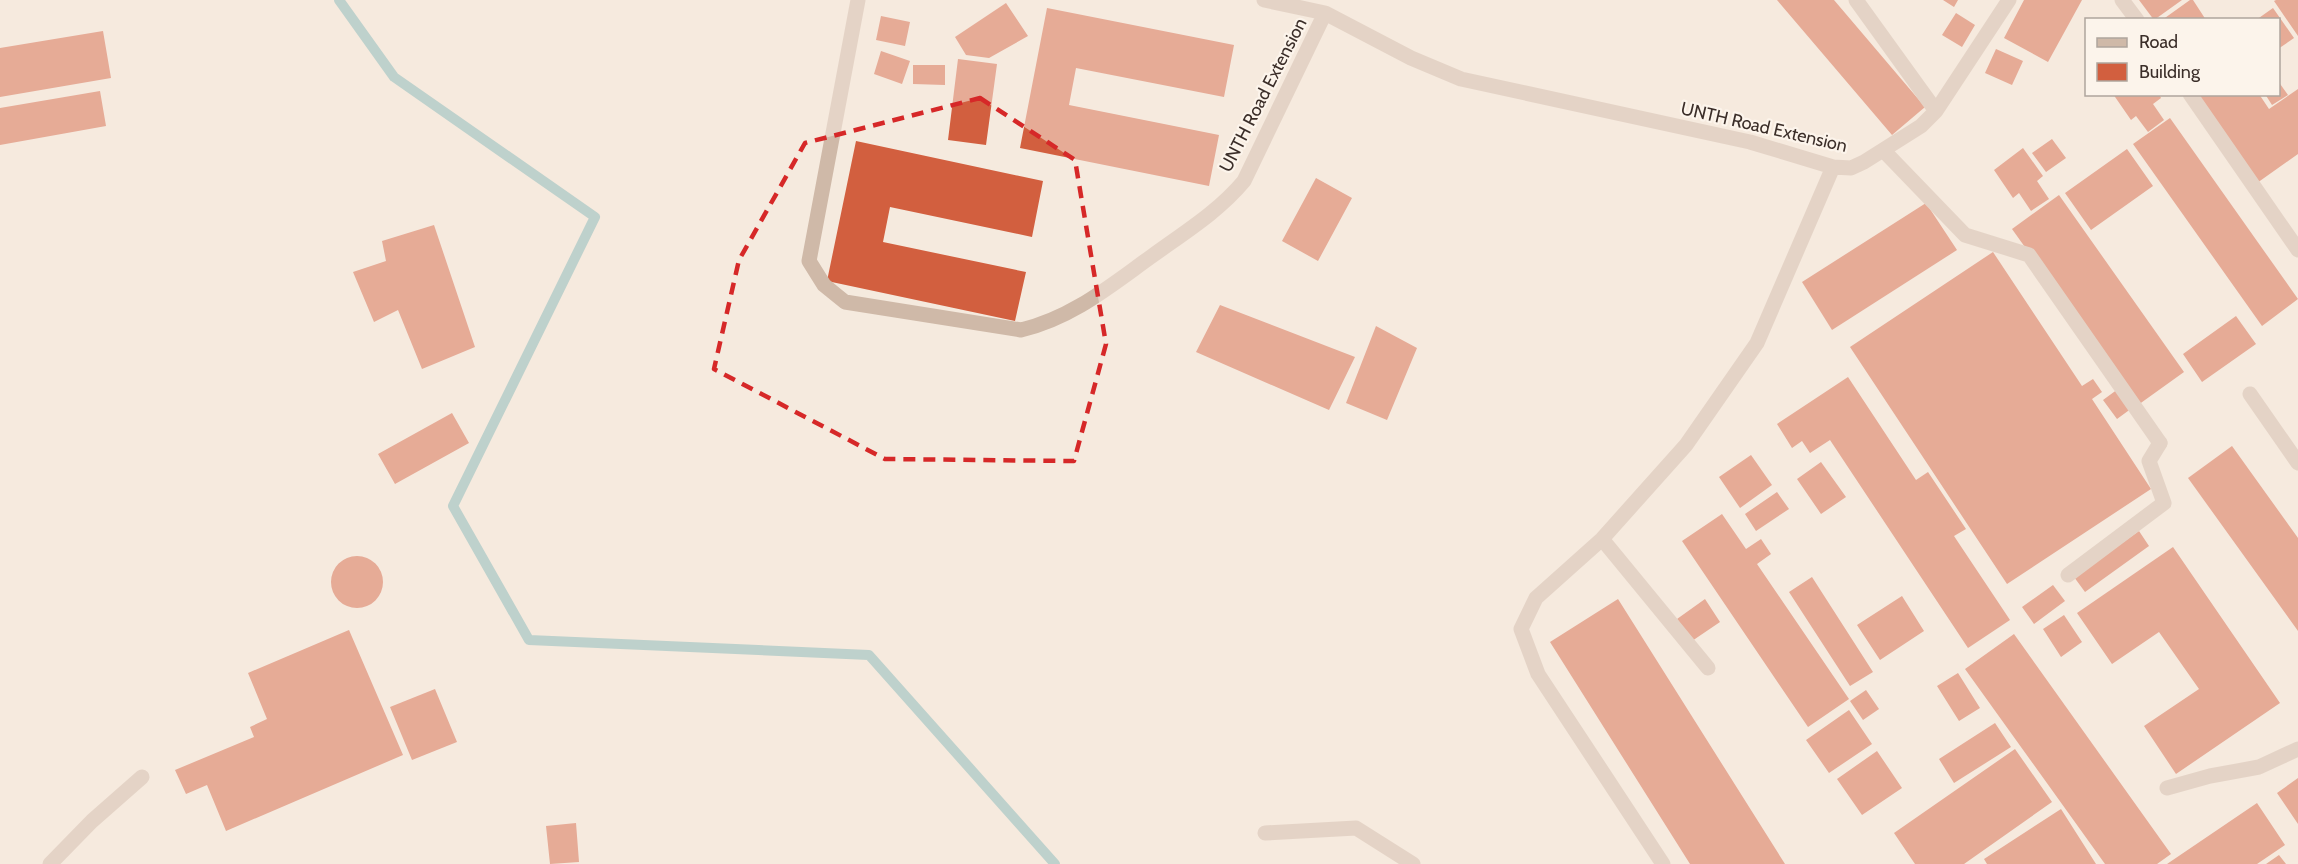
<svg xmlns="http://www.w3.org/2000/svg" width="2298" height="864" font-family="Cabin,sans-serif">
	<rect width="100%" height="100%" fill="#f5eade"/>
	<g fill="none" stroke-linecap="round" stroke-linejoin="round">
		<path stroke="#7ab4b5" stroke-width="10" d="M339 0 394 77 595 217 453 506 529 640 869 655 1055 864"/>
	</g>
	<path fill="#d25f3f" d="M1777 0H1834L1925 107 1892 135Z
		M1943 0H1958L1954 7Z
		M2024 0H2082L2048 62 2004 38Z
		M2139 0H2182L2154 20Z
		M2190 0H2193L2206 20H2162Z
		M2276 0H2298V36L2274 1Z
		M1006 3 1028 36 989 58 966 55 955 37Z
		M1047 8 1234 45 1224 97 1076 68 1069 105 1219 135 1209 186 1020 148Z
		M2273 8 2294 38 2278 49V20H2256Z
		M1956 13 1975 25 1962 47 1942 35Z
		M881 16 910 22 905 46 876 40Z
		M103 31 111 78 0 97V48Z
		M1996 49 2023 61 2012 85 1985 73Z
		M881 51 910 61 902 84 874 74Z
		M958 59 997 64 986 145 948 140Z
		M913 65H945V85L913 84Z
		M2278 81 2288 95 2272 105 2265 94H2278Z
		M2298 89V154L2257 183 2195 94H2259L2269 109Z
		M100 91 106 126 0 145V108Z
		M2113 94H2159L2161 98 2153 104 2164 120 2148 132 2136 116 2131 120Z
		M2170 118 2298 299 2262 326 2133 144Z
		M2052 139 2066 158 2046 172 2032 153Z
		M856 141 1043 181 1032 237 890 207 883 242 1026 272 1015 321 827 281Z
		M2023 148 2043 176 2037 181 2049 199 2031 211 2019 193 2013 198 1994 170Z
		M2127 149 2153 186 2091 230 2065 193Z
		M1316 178 1352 198 1318 261 1282 241Z
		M2059 195 2184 372 2138 405 2012 229Z
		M1926 203 1957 250 1832 330 1802 282Z
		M434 225 475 347 422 369 398 310 374 322 353 272 386 261 382 241Z
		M1993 252 2082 386 2093 379 2102 392 2092 399 2151 489 2007 584 1850 347Z
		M1220 305 1355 357 1329 410 1196 352Z
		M2236 316 2256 344 2202 382 2183 354Z
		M1376 326 1417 348 1387 420 1346 403Z
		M1848 377 1916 480 1928 472 1966 529 1954 536 2010 620 1968 648 1830 440 1810 453 1802 441 1792 448 1777 424Z
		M2118 389 2132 408 2117 419 2103 400Z
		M452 413 469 443 395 484 378 454Z
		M2232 446 2298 538V631L2188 478Z
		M1751 455 1772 485 1740 508 1719 477Z
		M1821 462 1846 497 1821 514 1797 479Z
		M1777 492 1789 509 1756 531 1745 514Z
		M1722 514 1746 549 1761 539 1771 554 1757 564 1849 699 1808 727 1682 541Z
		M2139 531 2149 546 2085 592 2074 577Z
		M2173 547 2280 703 2176 774 2144 726 2199 689 2159 632 2112 664 2077 613Z
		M331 582a26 26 0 1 1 52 0a26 26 0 1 1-52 0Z
		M1812 577 1873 672 1850 686 1789 592Z
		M2053 585 2065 601 2034 624 2022 607Z
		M1902 596 1924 631 1880 660 1857 625Z
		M1618 599 1785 864H1690L1550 642Z
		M1705 599 1720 622 1692 641 1677 619Z
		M2064 615 2082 642 2061 657 2043 629Z
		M349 630 403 755 226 831 207 785 186 794 175 770 254 737 250 727 267 719 248 673Z
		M2014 634 2171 854 2157 864H2105L1965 669Z
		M1958 673 1980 708 1959 721 1937 686Z
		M435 689 457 742 412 760 390 707Z
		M1866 690 1879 709 1863 720 1850 701Z
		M1849 710 1872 744 1829 773 1806 740Z
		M1995 723 2011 747 1954 783 1939 759Z
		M2015 749 2052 802 1964 864H1915L1894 833Z
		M1877 751 1902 788 1862 815 1837 779Z
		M2298 778V824L2277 793Z
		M2257 803 2285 845 2257 864H2167Z
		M2061 809 2096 864H1987L1984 859Z
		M576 823 579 862 550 864 546 826Z
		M2279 855 2286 864H2266Z"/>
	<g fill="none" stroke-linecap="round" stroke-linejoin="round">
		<path stroke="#cfb9a8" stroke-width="15" d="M2250 394 2298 463
			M2068 575 2164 503 2149 461 2160 443
			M1265 833 1356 828 1413 864
			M50 864 92 821 142 777"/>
		<path stroke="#cfb9a8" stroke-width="15" d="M858 0 809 261 824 285 845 302 1021 330C1072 318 1110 286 1152 256 1185 232 1218 212 1244 181L1325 13 1411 58 1461 79 1750 142 1833 167 1851 168 1864 162 1921 126 1936 111 1856 0
			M1264 0 1325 13
			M2122 0 2137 20
			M2190 94 2298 250
			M1936 111 2009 0
			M1883 150 1965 235 2029 255 2160 443
			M1602 539 1708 668
			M2167 788 2210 776 2259 767 2298 749
			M1663 864 1538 674 1521 629 1536 598 1602 539 1686 445 1757 343 1833 167"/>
	</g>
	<path d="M0 0H2298V864H0ZM980 98 1075 160 1106 344 1074 461 885 459 714 369 739 260 805 143Z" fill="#f5eade" fill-opacity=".55" fill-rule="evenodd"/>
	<path fill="none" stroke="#d62828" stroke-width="4.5" stroke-dasharray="12 8" stroke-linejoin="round" d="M980 98 1075 160 1106 344 1074 461 885 459 714 369 739 260 805 143Z"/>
	<g text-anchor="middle" stroke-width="4.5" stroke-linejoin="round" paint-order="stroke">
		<g font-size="18" fill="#3b2e29" stroke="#fcf4eb">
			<text transform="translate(1263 95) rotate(-63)" y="6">UNTH Road Extension</text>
			<text transform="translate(1764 127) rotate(13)" y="6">UNTH Road Extension</text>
		</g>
	</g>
	<rect x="2085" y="18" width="195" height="78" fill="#fcf4eb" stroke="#afa59d" stroke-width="1.5"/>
	<rect x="2097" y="38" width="30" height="9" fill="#cfb9a8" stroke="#afa59d" stroke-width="1.5"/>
	<text x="2139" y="48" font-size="18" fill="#3b2e29">Road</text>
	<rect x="2097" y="63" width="30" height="18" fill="#d25f3f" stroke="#afa59d" stroke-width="1.5"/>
	<text x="2139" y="78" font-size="18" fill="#3b2e29">Building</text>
</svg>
